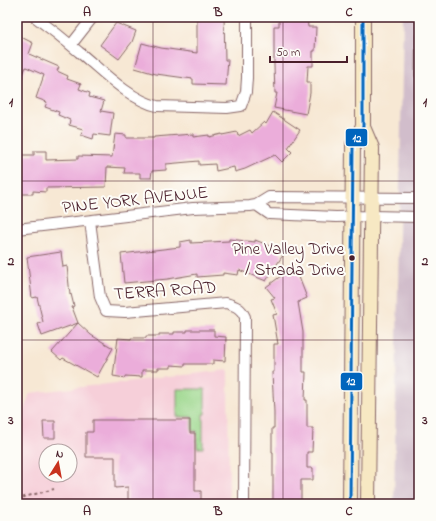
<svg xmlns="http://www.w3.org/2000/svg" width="436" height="521" font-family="'Indie Flower',sans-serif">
	<rect width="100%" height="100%" fill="#fdfcf7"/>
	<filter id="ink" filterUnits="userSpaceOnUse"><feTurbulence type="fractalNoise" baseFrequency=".025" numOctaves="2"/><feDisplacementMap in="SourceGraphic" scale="8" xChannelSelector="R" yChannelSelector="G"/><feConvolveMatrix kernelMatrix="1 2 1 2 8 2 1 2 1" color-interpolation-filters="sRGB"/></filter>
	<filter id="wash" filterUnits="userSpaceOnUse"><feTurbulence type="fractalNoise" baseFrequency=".012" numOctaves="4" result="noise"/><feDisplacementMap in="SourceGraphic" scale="16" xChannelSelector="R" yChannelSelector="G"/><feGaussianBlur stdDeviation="0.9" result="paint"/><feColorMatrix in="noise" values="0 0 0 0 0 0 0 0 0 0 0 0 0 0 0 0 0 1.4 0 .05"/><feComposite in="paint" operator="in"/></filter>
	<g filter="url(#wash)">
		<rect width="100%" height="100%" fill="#f7e8d4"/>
		<path fill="#f6cfd9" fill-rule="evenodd" d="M228 370 229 504H17V430L30 393ZM46 451H70V475H46Z"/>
		<path fill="#d1bdcb" d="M403 17H419V504H394Z"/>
		<path fill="#9bd78c" stroke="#727b5c" d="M177 389H205V414H203V448H197V431H192V417H177Z"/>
		<g id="blocks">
			<path fill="#ebadda" d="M197 17H224L225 60H228L226 85 193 84V79L156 74 135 68 142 43 161 48 197 53Z
				M279 17H307L308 27H316L315 51H313V66H308L307 82H310V93L306 114 274 108 277 93H275L274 66V26H279Z
				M116 23 136 31 132 42 119 59 100 45Z
				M17 35 33 43 29 54 59 67 57 71 68 76 67 79 81 84 79 89 90 93 89 97 104 101 101 111 113 113 110 136 94 134 93 139 81 135 83 129 69 125 70 120 58 115 59 112 45 107 47 102 36 98 44 75 26 67 17 89Z
				M273 112 300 130 288 148 292 152 282 162 275 155 245 169 235 172 234 167 216 171 215 164 199 165V161L166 164V170L152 171 151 178H140V173H124L125 168 107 167 106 187 46 188V192L33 191V194H17V155H34V151H46V160L78 159V156L112 157 115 134 126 135V138H154V137L193 134V137L209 135V137L222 134V135L237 132 238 136 250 130 252 133 264 122 266 124Z
				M229 239 255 242V240L268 245 283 255 266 281 239 270 238 275 223 273V275L197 277V274L168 279 124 283 121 254 180 247V242L191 240V243L229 241Z
				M61 252 63 267 67 266 70 295 71 294 74 306 72 307 78 323 42 336 38 324 43 322 37 297 32 298 27 257Z
				M293 267 300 276 299 277 307 298 298 302 303 332V372H306L305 400H307V428H313L312 452H307V468H313V480H301V504H273V452H272V428H274V412L272 372H274V344H278L273 315 277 314 271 299 275 298 266 287Z
				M78 323 91 335 113 348 97 377 63 358 61 360 52 352Z
				M187 330H214V336L226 337 225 361 213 360V364H185V366L171 365V368H158V370H142V377L125 376V378L113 376 118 338 131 339V338H146V336H159V334H174V332H187Z
				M93 420H190V433H195V491H201V504H140V501H128V487L115 488V457H86V432H93Z
				M43 421H55V438H44Z"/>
		</g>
	</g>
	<g filter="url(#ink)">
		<use href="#blocks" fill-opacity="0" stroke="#876566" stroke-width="1"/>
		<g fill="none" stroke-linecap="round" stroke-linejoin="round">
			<g stroke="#876566" stroke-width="7">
				<path id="lane" d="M419 17 418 75H419"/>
			</g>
			<g stroke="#876566" stroke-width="12">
				<path id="street" d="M35 17C50 28 65 40 79 52 101 70 130 100 157 106L227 108 241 106 246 92 247 78V17
					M71 45 93 17
					M256 205 269 214 336 217 371 216 419 217
					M90 221 100 297 106 311 125 312 226 303C236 306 241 308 245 317L244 504
					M17 229 193 208 250 206 256 205 269 197 419 198"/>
			</g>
			<g stroke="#876566" stroke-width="16">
				<path id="secondary" d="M363 17V127L372 148 368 504
					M350 504 353 144 363 127"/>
			</g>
			<path stroke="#876566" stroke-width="2" stroke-dasharray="3 3" stroke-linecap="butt" d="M17 499 54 489"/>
			<use href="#lane" stroke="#fff" stroke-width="5"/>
			<use href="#street" stroke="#fff" stroke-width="10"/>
			<use href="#secondary" stroke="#f7e8c3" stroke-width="14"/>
			<g stroke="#fdfcf7" stroke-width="6">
				<path id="bus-1" d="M350 504 353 144 363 127V17"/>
			</g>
			<use href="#bus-1" stroke="#0065bd" stroke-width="3"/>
		</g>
	</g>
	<path fill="none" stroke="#4a1f2b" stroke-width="1" stroke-opacity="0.55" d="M153 17V504M283 17V504M17 181H419M17 340H419"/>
	<circle fill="#4a1f2b" stroke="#fdfcf7" stroke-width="1.5" cx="352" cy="258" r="3.5"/>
	<g text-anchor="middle" stroke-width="4" stroke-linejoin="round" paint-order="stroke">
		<g font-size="17" fill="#4a1f2b" stroke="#fdfcf7" text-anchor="end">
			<text x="344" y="254">Pine Valley Drive<tspan x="344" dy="21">/ Strada Drive</tspan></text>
		</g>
		<g font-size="18" fill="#4a1f2b" stroke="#fdfcf7">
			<text transform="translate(135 199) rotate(-6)" y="6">PINE YORK AVENUE</text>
			<text transform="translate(165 290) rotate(-4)" y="6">TERRA ROAD</text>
		</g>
	</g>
	<g stroke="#fdfcf7" stroke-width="1.5">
		<rect x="345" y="128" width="23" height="19" rx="4" fill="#0065bd"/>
		<rect x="340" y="372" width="23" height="19" rx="4" fill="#0065bd"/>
	</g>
	<g font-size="11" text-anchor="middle" font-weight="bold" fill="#fff">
		<text x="357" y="142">12</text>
		<text x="351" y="385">12</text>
	</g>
	<rect width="436" height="521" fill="none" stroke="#fdfcf7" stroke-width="44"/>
	<g transform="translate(58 463) rotate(11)"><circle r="19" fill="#fdfcf7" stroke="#b5a4a5"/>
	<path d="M0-3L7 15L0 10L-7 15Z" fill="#c8321e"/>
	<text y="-6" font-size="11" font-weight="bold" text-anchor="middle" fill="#4a1f2b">N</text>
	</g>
	<path d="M270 56v6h77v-6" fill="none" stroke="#4a1f2b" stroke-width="2"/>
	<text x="276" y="56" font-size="12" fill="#4a1f2b" stroke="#fdfcf7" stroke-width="3" paint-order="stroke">50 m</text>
	<rect x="22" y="22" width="392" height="477" fill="none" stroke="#4a1f2b" stroke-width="1.5"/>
	<g font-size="13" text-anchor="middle" font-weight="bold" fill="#4a1f2b">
		<text x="87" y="16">A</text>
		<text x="218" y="16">B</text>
		<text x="349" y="16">C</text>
		<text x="11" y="106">1</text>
		<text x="425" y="106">1</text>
		<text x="11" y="265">2</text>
		<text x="425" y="265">2</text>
		<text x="11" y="424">3</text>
		<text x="425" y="424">3</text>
		<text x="87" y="515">A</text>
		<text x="218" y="515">B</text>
		<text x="349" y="515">C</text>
	</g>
</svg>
